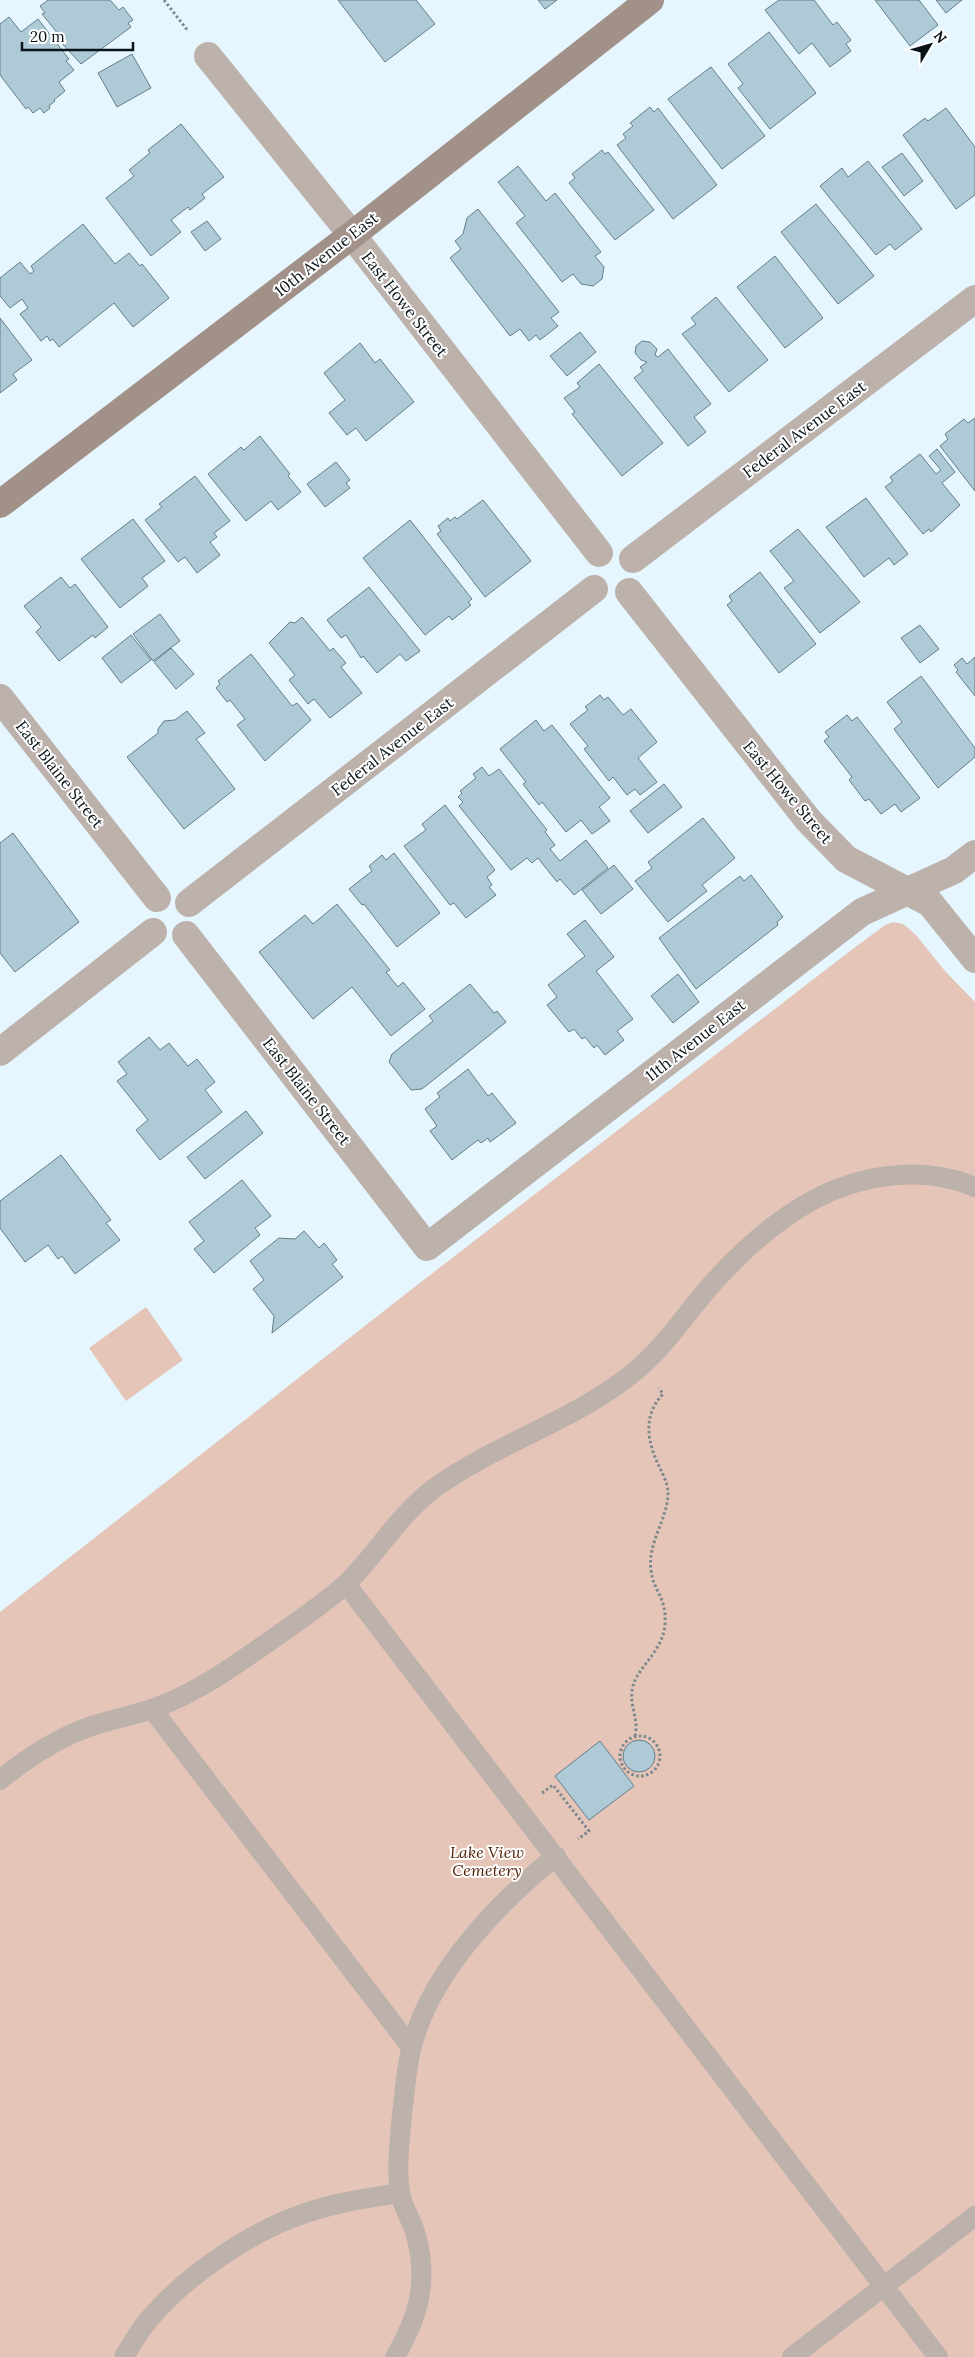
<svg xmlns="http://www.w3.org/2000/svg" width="975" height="2357" font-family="Lora,serif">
	<rect width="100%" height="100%" fill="#e5f6fe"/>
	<path fill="#e4c5b7" d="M893 922 903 924 916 935 945 971 975 1002V2357H0V1612L412 1289 850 951 885 925Z
		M146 1307 183 1360 126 1401 89 1348Z"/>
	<path fill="#afcad7" stroke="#647e8a" d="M110 0 119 10 123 7 133 20 128 23 131 27 81 64 56 37 59 35 42 14 45 13 40 6 48 0Z
		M338 0H416L435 24 385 62Z
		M538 0H557L545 9Z
		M779 0H814L833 25 837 22 851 40 846 44 851 51 830 67 812 43 799 54 765 10Z
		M875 0H919L938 25 910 46Z
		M936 0H962L946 13Z
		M9 17 21 32 38 19 69 59 66 61 74 70 59 82 65 91 54 100 55 101 49 106 50 108 44 113 40 108 33 113 28 107 26 109 0 75V24Z
		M769 32 816 93 770 129 738 88 743 84 728 64Z
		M132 54 151 88 117 107 98 73Z
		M711 67 765 136 722 169 668 99Z
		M650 107 654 112 658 108 717 185 673 219 617 145 626 138 623 134 633 126 630 123Z
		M946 108 975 147V195L956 209 903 135 925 118 928 121Z
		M181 124 224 177 202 194 205 198 190 210 188 207 171 220 181 232 151 256 106 198 134 176 129 170 150 153 148 150Z
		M602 150 605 154 608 152 654 210 615 240 569 183 575 178 572 174Z
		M902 153 923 181 904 196 882 167Z
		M868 161 922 229 895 250 890 244 876 255 820 186 842 168 848 177Z
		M518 166 546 201 555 193 601 252 595 256 604 267 602 279 593 286 581 284 573 274 562 282 516 223 525 216 498 182Z
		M816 204 874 276 838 304 781 232Z
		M478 209 559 312 551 318 558 326 540 340 536 335 529 341 520 329 510 336 450 258 461 249 455 241 463 234 467 218Z
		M207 221 221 239 205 251 191 232Z
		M83 224 115 264 129 253 140 266 142 264 169 298 133 327 114 303 59 347 53 339 50 341 47 336 41 341 20 314 28 308 22 299 10 308 0 296V278L20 262 30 274 34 271 31 266Z
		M775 256 823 318 785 348 737 287Z
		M716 297 768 360 729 392 682 334 696 324 691 318Z
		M0 318 32 360 13 374 17 380 0 393Z
		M580 332 596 352 567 376 550 356Z
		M642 341 650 342 657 349 655 355 658 357 668 349 711 404 694 417 706 432 688 446 634 378 643 371 640 367 647 362 641 360 635 353 636 346Z
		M360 343 375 363 380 359 414 402 366 441 356 428 347 435 329 413 345 400 324 373Z
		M599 364 663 443 622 476 572 414 575 412 564 398 580 387 577 383Z
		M975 418V491L940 446 948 439 945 434 964 419 968 423Z
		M260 436 290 474 288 476 301 492 278 510 271 501 246 521 208 474 241 447 244 450Z
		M937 449 955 472 942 483 960 505 931 532 929 529 923 534 885 487 893 481 890 477 920 454 936 474 941 470 929 456Z
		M336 462 350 480 346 483 350 488 325 507 307 484Z
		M195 476 230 521 214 533 217 537 210 542 220 555 197 573 185 557 178 562 145 520 162 507 159 504Z
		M866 498 908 554 894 565 889 558 864 577 826 527Z
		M483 500 531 561 485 597 437 534 441 531 438 526 448 518 450 521 455 517 457 519Z
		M133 519 165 561 142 578 148 586 120 608 81 559Z
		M410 520 472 599 468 602 471 605 452 620 449 616 425 635 363 558Z
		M798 529 860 602 820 633 784 588 794 581 770 551Z
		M760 572 816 644 779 673 727 605 732 601 729 596Z
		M61 577 70 588 75 584 108 627 95 638 93 635 59 661 36 632 41 627 24 606Z
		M369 587 420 651 406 661 400 654 377 673 363 656 361 658 346 635 341 638 327 620Z
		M160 614 180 641 153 661 133 634Z
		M302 617 330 651 333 648 346 663 341 667 362 693 330 718 314 699 308 704 289 680 295 675 269 643 290 622 295 623Z
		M920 625 939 649 920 663 901 638Z
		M131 635 151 660 121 683 102 658Z
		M171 648 194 674 176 689 154 662Z
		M251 654 292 706 297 703 311 720 265 761 237 725 245 719 230 700 227 702 216 688 220 684 218 681Z
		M975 657V696L956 672 958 670 954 665 962 658 967 664Z
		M921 676 975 748V757L938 788 894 729 902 722 887 702Z
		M600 695 604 700 608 697 623 715 631 709 657 742 638 758 657 782 640 795 635 789 627 795 613 777 609 781 584 749 588 746 570 724 588 710 585 707Z
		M187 711 205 733 196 739 235 789 184 829 127 757 158 733V729L164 721 175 720Z
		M847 715 852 721 857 717 920 798 901 812 895 804 881 814 869 799 865 801 849 780 852 777 824 741 829 737 825 732Z
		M536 720 544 731 552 725 610 798 599 807 610 821 592 834 581 820 566 832 542 802 539 805 523 784 526 782 500 749Z
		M482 767 489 776 499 769 547 830 545 832 555 845 550 849 560 861 586 840 608 868 574 895 560 879 557 882 538 858 532 863 527 858 511 870 459 806 463 802 458 797 462 793 460 791 476 778 473 774Z
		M664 784 682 807 648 833 630 811Z
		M445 805 495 870 487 877 492 885 489 887 496 895 466 918 454 903 450 905 404 846 426 830 422 824Z
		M703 818 735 858 702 885 707 891 668 922 635 881 652 868 648 862Z
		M13 833 79 922 15 972 0 953V843Z
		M394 853 440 913 397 947 364 904 362 905 349 889 372 871 369 866 382 855 386 860Z
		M614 865 633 889 601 914 582 890Z
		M751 875 783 917 777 922 778 925 696 989 659 938 740 876 744 881Z
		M337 904 390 970 386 972 398 987 403 982 425 1009 391 1036 352 987 313 1019 259 952 305 915 313 924Z
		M585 920 614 957 596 971 633 1019 617 1031 624 1040 605 1055 597 1045 594 1048 585 1037 582 1039 574 1029 569 1032 547 1005 557 997 548 985 585 956 567 934Z
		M678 974 699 1002 673 1023 651 996Z
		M470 984 494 1013 497 1011 506 1022 422 1089 411 1090 389 1062 392 1054 433 1021 429 1016Z
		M149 1037 160 1050 169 1043 188 1066 197 1059 215 1082 205 1090 222 1112 160 1160 136 1130 148 1120 117 1081 127 1074 118 1062Z
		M468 1069 488 1096 492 1093 516 1123 490 1142 488 1138 481 1143 478 1140 452 1160 430 1131 437 1126 425 1109 440 1097 437 1093Z
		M246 1111 263 1133 205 1179 187 1157Z
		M61 1155 111 1220 106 1223 120 1240 75 1274 62 1256 58 1259 48 1245 25 1262 0 1228V1201Z
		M242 1180 271 1216 255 1228 260 1235 214 1273 194 1249 204 1241 189 1222Z
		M304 1231 319 1248 324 1243 337 1260 332 1264 343 1277 272 1333 274 1316 253 1289 264 1280 250 1261 279 1238 295 1239Z
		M623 1756a16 16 0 1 1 32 0a16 16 0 1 1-32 0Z
		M600 1741 634 1786 589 1820 555 1776Z"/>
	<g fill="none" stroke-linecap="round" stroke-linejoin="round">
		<path stroke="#7b898f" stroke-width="3" stroke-dasharray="2.5 2.5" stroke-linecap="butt" d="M164 0 188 31
			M635 1736C639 1720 630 1707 632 1691 634 1669 663 1653 665 1624 667 1597 653 1591 651 1570 647 1543 668 1519 668 1493 668 1483 662 1473 658 1464 647 1440 643 1415 663 1394L659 1388
			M620 1756a20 20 0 1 1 40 0a20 20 0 1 1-40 0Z
			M542 1793 553 1785 589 1831 578 1839"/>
		<path stroke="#bdb1ac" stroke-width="20" d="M346 1584 938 2357
			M152 1709 411 2047
			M0 1780C27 1758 59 1737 92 1726 116 1718 142 1714 165 1704 202 1689 235 1665 267 1643 291 1626 327 1602 348 1582 379 1551 399 1514 436 1487 500 1441 581 1419 640 1367 666 1344 684 1317 706 1291 736 1256 774 1221 815 1199 863 1174 925 1165 975 1187
			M124 2357C132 2343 141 2328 152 2316 187 2275 252 2231 303 2214 333 2203 368 2198 400 2193
			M395 2357C418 2317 428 2285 417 2239 414 2223 403 2209 400 2193 396 2167 400 2139 402 2114 405 2092 406 2067 412 2046 431 1972 498 1903 556 1856
			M792 2357 975 2216"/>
		<path stroke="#bdb1ac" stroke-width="28" d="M208 56 352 235 599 553
			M633 559 975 299
			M629 592 808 820 846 859 930 903 975 959
			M0 698 157 898
			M189 903 594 589
			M186 935 427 1247 862 912 954 870 975 854
			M0 1052 153 932"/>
		<path stroke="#a29189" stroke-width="28" d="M0 504 352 235 650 0"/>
	</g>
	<g text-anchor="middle" stroke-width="4" stroke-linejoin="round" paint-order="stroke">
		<g font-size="16" fill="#0a1418" stroke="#fff">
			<text transform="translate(326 254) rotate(-38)" y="6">10th Avenue East</text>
			<text transform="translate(405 304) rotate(52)" y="6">East Howe Street</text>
			<text transform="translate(804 429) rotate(-37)" y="6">Federal Avenue East</text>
			<text transform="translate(392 746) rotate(-38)" y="6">Federal Avenue East</text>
			<text transform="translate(60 774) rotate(52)" y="6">East Blaine Street</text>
			<text transform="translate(788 792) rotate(50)" y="6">East Howe Street</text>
			<text transform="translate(695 1040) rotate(-38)" y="6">11th Avenue East</text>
			<text transform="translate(307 1091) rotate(52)" y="6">East Blaine Street</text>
		</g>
		<g font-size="16" font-style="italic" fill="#521f05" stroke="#fff">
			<text x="487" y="1858">Lake View<tspan x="487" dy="18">Cemetery</tspan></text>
		</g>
	</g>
	<g transform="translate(930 45) rotate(52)" stroke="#ffffff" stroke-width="4" paint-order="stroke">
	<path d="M0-4L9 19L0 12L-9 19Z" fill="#0a1418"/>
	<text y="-8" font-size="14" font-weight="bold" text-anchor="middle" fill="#0a1418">N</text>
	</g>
	<path d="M22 42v8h111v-8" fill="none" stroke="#0a1418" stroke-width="2.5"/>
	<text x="30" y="42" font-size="15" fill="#0a1418" stroke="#ffffff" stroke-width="4" paint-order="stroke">20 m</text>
</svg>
